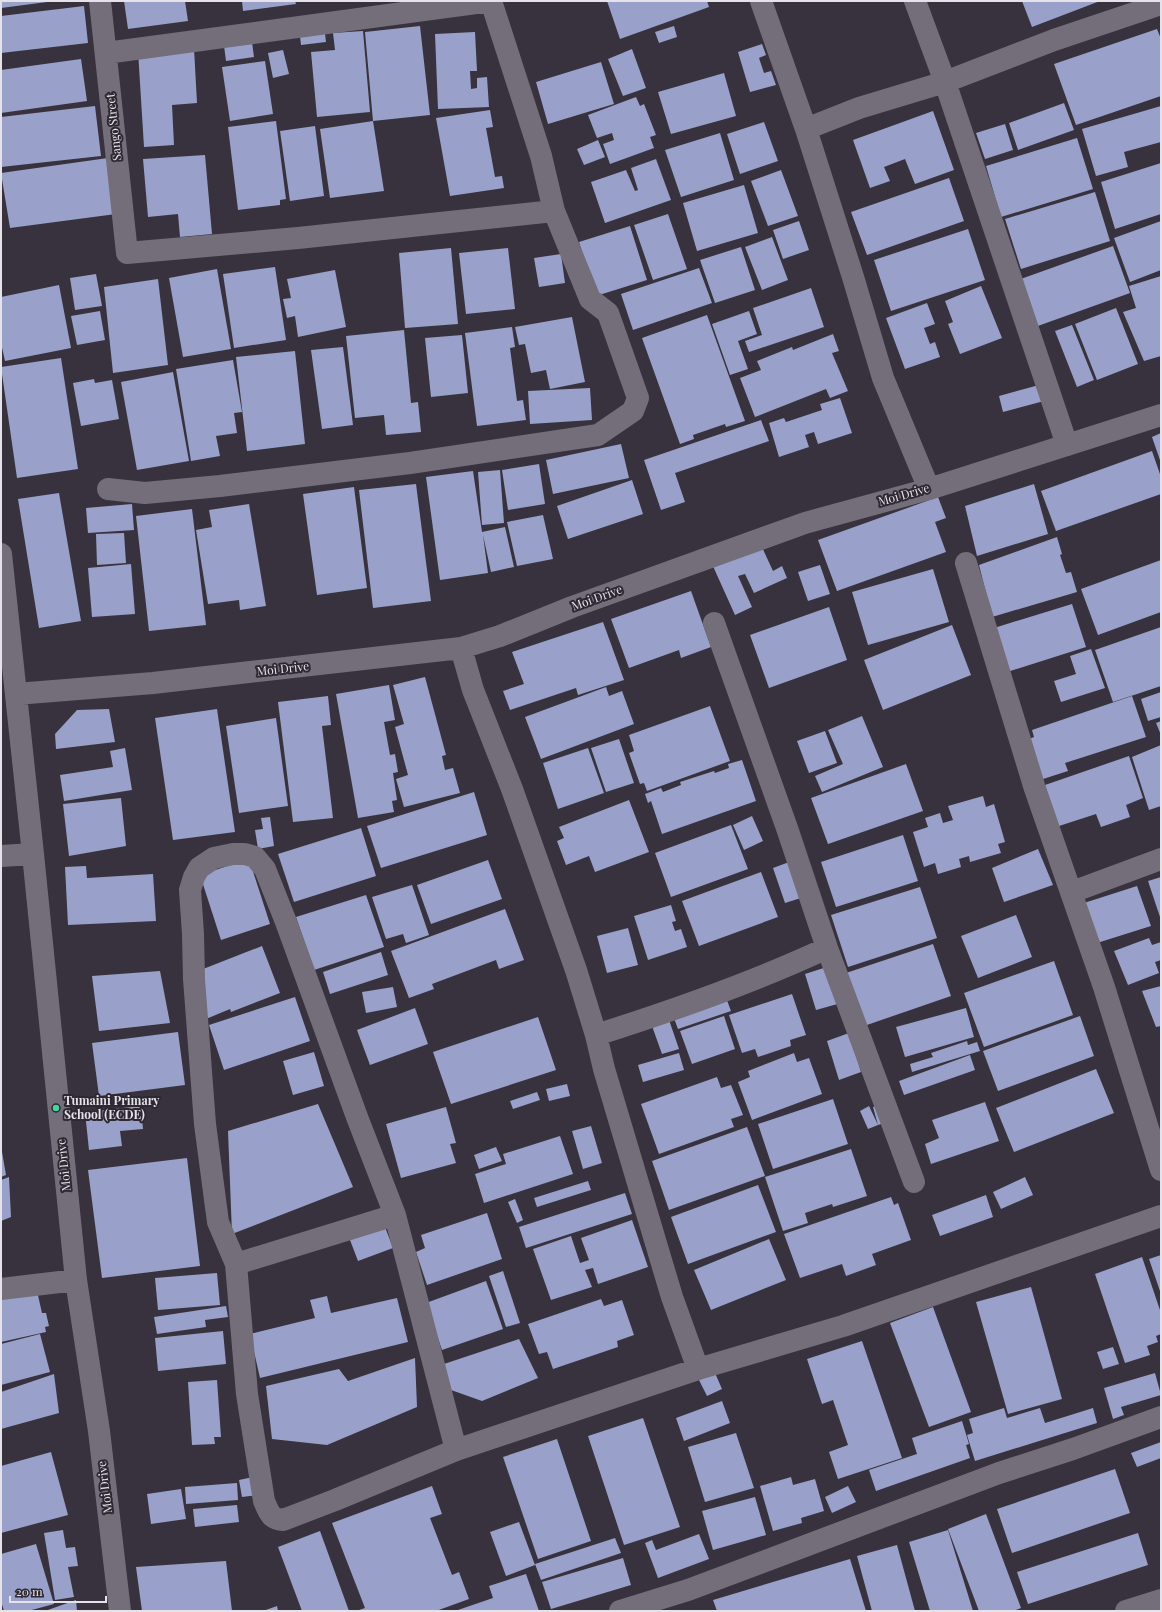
<svg xmlns="http://www.w3.org/2000/svg" width="1162" height="1612" font-family="'Playfair Display',serif">
	<rect width="100%" height="100%" fill="#37323d"/>
	<path fill="#99a1ca" d="M1 1H47V2L1 8Z
		M124 1H185L188 21 128 29Z
		M242 1H295L296 4 243 11Z
		M607 1H707L709 7 620 39Z
		M1022 1H1100L1032 27Z
		M84 6 88 43 1 53V16Z
		M324 25 326 42 301 45 299 27Z
		M420 26 430 115 373 121 384 191 330 198 320 129 373 121 365 32Z
		M674 26 677 37 659 43 655 32Z
		M1157 29 1161 39V96L1076 125 1054 64Z
		M363 31 370 112 317 117 311 52 335 50 333 33Z
		M475 32 477 71H470L471 89 477 88V78L487 77 489 107 438 109 435 34Z
		M251 35 254 57 226 61 223 38Z
		M762 44 766 55 759 58 764 73 771 71 776 85 750 92 738 52Z
		M194 48 197 103 172 105 174 145 144 147 138 51Z
		M632 49 646 88 623 96 608 59Z
		M283 50 289 74 273 78 268 53Z
		M81 59 87 101 1 113V70Z
		M265 61 273 114 230 121 222 67Z
		M601 62 614 104 548 124 536 82Z
		M724 73 736 116 671 134 658 92Z
		M636 97 640 106 644 104 656 135 650 137 654 148 610 164 603 144 614 140 612 133 597 138 588 115Z
		M1064 103 1074 130 1018 150 1009 123Z
		M95 106 101 156 1 167V117Z
		M1161 106V142L1124 152 1128 167 1096 176 1082 129Z
		M490 110 493 127 486 128 495 177 502 176 504 188 450 196 436 118Z
		M933 111 954 170 915 184 905 159 884 167 890 181 870 188 853 140Z
		M276 121 286 199 280 200V205L238 210 228 127Z
		M764 122 778 161 740 174 727 134Z
		M1005 124 1013 150 985 159 976 133Z
		M315 126 324 196 290 201 280 131Z
		M720 133 734 180 681 197 665 150Z
		M1077 138 1093 189 1001 217 986 166Z
		M598 140 605 157 584 165 577 149Z
		M205 155 212 234 180 237 178 214 148 217 143 159Z
		M108 158 116 214 10 228 1 173Z
		M656 159 671 200 605 223 591 182 626 170 635 191 638 190 631 168Z
		M1161 163V214L1115 229 1101 182Z
		M781 170 798 216 768 226 751 181Z
		M949 178 964 221 867 255 851 212Z
		M744 185 758 233 697 251 683 203Z
		M1095 192 1110 241 1021 269 1005 219Z
		M668 214 687 269 653 280 634 225Z
		M799 221 809 250 783 259 773 230Z
		M1161 221V270L1130 282 1114 238Z
		M630 226 647 280 596 296 579 242Z
		M968 229 985 280 891 311 874 260Z
		M772 237 788 280 762 290 745 247Z
		M1113 246 1130 293 1035 327 1018 280Z
		M741 247 755 290 715 303 700 260Z
		M451 248 458 324 405 328 399 253Z
		M508 248 515 309 466 314 459 253Z
		M561 254 565 283 539 287 534 258Z
		M275 267 286 340 234 348 223 274Z
		M699 268 712 303 633 330 621 294Z
		M217 269 231 349 183 357 169 278Z
		M335 270 346 327 298 337 295 316 287 318 283 299 291 298 287 279Z
		M96 274 102 306 75 310 70 278Z
		M1161 276V356L1144 361 1123 312 1136 308 1129 286Z
		M158 279 168 365 113 373 104 287Z
		M59 285 71 348 5 361 1 343V297Z
		M981 286 1002 338 960 354 948 324 953 322 945 301Z
		M811 288 824 327 749 352 745 341 762 335 753 308Z
		M927 303 935 324 924 328 930 344 935 342 940 357 905 369 886 318Z
		M1116 308 1138 364 1097 380 1075 324Z
		M100 311 105 340 77 345 71 316Z
		M749 311 757 334 738 341 748 369 730 375 712 324Z
		M707 315 745 421 726 427 725 424 693 435 694 439 680 444 642 338Z
		M572 317 585 382 550 389 546 370 531 373 525 344 519 345 515 327Z
		M1072 325 1094 380 1077 387 1055 331Z
		M512 327 515 347 510 348 517 401 523 400 526 420 477 426 465 333Z
		M404 330 411 403 418 402 421 432 386 435 384 415 355 418 346 336Z
		M833 334 839 351 832 353 848 391 830 398 826 389 755 417 740 378 761 370 757 361 792 347 793 350Z
		M462 335 468 393 431 397 425 338Z
		M343 347 353 425 322 429 311 350Z
		M295 351 305 444 247 451 236 357Z
		M61 358 78 469 17 478 1 367Z
		M233 360 242 412 234 413 237 433 216 436 220 456 191 461 176 369Z
		M173 372 189 461 137 470 121 382Z
		M94 379 95 383 112 380 119 419 81 426 73 383Z
		M1039 385 1044 401 1003 412 999 396Z
		M590 388 592 420 530 424 528 391Z
		M840 398 852 433 818 444 814 432 805 435 809 447 779 457 769 423 784 418 786 422 822 410 820 404Z
		M761 420 769 441 675 473 685 502 661 510 644 460Z
		M1161 433V463L1152 437Z
		M621 444 629 478 553 494 546 460Z
		M1152 451 1161 477V494L1056 531 1041 491Z
		M539 464 545 504 508 510 502 470Z
		M500 470 504 523 482 525 478 472Z
		M473 471 482 532 505 527 514 567 491 572 483 535 488 573 440 580 426 477Z
		M632 480 643 514 568 539 557 506Z
		M416 484 431 601 373 608 359 490Z
		M1034 484 1048 534 977 556 965 506Z
		M354 487 367 588 317 595 303 494Z
		M59 493 81 621 39 628 18 499Z
		M938 497 946 518 935 522 946 552 837 591 818 540Z
		M132 504 134 530 88 533 86 508Z
		M249 504 266 606 240 610 239 600 208 604 196 530 212 527 209 510Z
		M192 509 206 625 149 631 136 516Z
		M543 515 553 559 517 566 507 522Z
		M124 533 126 563 97 565 96 534Z
		M1057 537 1062 554 1060 555 1066 573 1071 572 1077 592 992 617 979 565Z
		M760 543 773 571 782 566 787 578 754 593 745 574 738 576 752 607 735 615 712 564Z
		M1161 560V612L1098 635 1081 589Z
		M131 564 135 614 92 617 88 568Z
		M820 565 830 594 808 601 798 572Z
		M933 569 949 622 868 645 852 592Z
		M691 591 711 647 681 658 679 650 629 668 611 619Z
		M1072 604 1086 647 1004 673 994 628Z
		M829 607 847 660 769 688 750 635Z
		M603 622 624 680 578 695 576 688 510 710 503 691 524 684 512 652Z
		M952 625 971 675 883 710 864 660Z
		M1161 627V686L1113 702 1095 650Z
		M1091 649 1105 688 1061 702 1054 681 1076 674 1070 656Z
		M425 677 446 755 442 756 445 770 453 768 460 793 404 807 396 779 408 775 395 727 404 724 393 685Z
		M389 685 395 720 384 722 390 755 395 754 398 772 393 773 397 800 392 801 394 812 358 818 336 694Z
		M606 687 609 696 622 691 634 724 541 759 525 717Z
		M1161 692V717L1148 721 1141 699Z
		M328 696 331 725 322 726 333 818 293 822 278 702Z
		M1132 696 1146 737 1065 763 1068 771 1043 779 1029 739 1034 737 1032 730Z
		M710 706 730 761 647 791 644 783 640 784 629 753 634 751 629 735Z
		M109 709 115 742 56 749 55 734 77 710Z
		M217 709 235 832 173 840 155 718Z
		M862 716 883 767 822 792 815 776 843 764 828 730Z
		M276 718 288 806 239 813 226 726Z
		M1161 721V735L1156 723Z
		M825 731 837 763 809 773 797 741Z
		M619 739 634 783 606 792 591 748Z
		M1161 745V806L1149 810 1132 757Z
		M125 748 132 790 64 801 60 775 113 767 110 751Z
		M588 748 604 793 558 809 543 763Z
		M1129 756 1143 798 1126 805 1130 817 1101 827 1096 814 1059 826 1045 785Z
		M742 760 756 801 662 834 651 801 648 803 645 794 661 788 663 792 681 785 680 782 714 771 715 773 729 768 728 764Z
		M906 764 923 811 828 844 811 798Z
		M474 792 487 835 381 868 367 826Z
		M983 796 986 807 994 804 1005 842 998 844 1001 853 970 862 969 856 959 859 961 867 938 874 935 863 924 867 913 832 928 827 925 818 940 813 943 823 953 820 948 806Z
		M121 798 126 846 69 856 63 804Z
		M629 800 649 852 595 872 589 856 566 865 557 841 564 838 559 827Z
		M752 816 763 841 744 850 733 825Z
		M270 817 274 846 258 849 255 830 263 829 261 818Z
		M731 825 748 869 671 897 655 853Z
		M361 828 376 876 294 902 278 854Z
		M903 835 918 881 836 907 821 862Z
		M1038 849 1053 885 1004 902 992 868Z
		M249 859 270 924 221 940 200 875Z
		M488 860 502 899 431 924 417 885Z
		M792 861 804 897 785 903 773 868Z
		M86 866 87 878 153 874 156 921 68 925 65 867Z
		M761 872 778 917 699 946 682 901Z
		M1161 877V920L1148 881Z
		M412 885 429 935 406 943 403 934 386 939 372 897Z
		M1137 886 1151 926 1097 943 1084 903Z
		M920 887 937 938 848 967 831 915Z
		M366 895 384 947 314 970 296 917Z
		M671 905 676 921 672 922 675 931 681 929 687 947 648 960 634 916Z
		M505 909 524 960 499 969 496 960 432 984 434 989 409 998 391 951Z
		M1016 915 1032 957 978 978 961 936Z
		M628 928 638 965 607 973 597 936Z
		M1149 938 1152 945 1161 942V960L1155 962 1159 973 1128 985 1114 951Z
		M933 944 951 996 864 1026 846 973Z
		M262 946 280 993 231 1012 230 1009 206 1019 198 971Z
		M381 952 388 975 330 994 323 972Z
		M1054 961 1073 1015 984 1047 964 993Z
		M830 966 841 1003 816 1010 805 974Z
		M160 971 170 1023 99 1031 92 976Z
		M1161 986V1026L1156 1027 1142 991Z
		M393 987 397 1007 366 1013 362 992Z
		M792 994 806 1035 790 1040 791 1046 758 1057 755 1049 742 1053 729 1015Z
		M725 995 731 1011 678 1029 672 1013Z
		M295 997 310 1041 224 1070 209 1025Z
		M415 1008 428 1044 370 1065 357 1030Z
		M966 1008 974 1037 905 1057 896 1027Z
		M667 1014 679 1049 662 1054 652 1026Z
		M724 1016 735 1049 692 1064 680 1031Z
		M1080 1016 1094 1056 998 1091 983 1051Z
		M538 1017 556 1070 451 1104 433 1052Z
		M178 1032 185 1085 99 1096 92 1043Z
		M849 1033 861 1072 839 1080 827 1041Z
		M967 1041 968 1045 977 1042 980 1051 912 1072 910 1064 933 1057 931 1053Z
		M314 1052 324 1086 293 1095 283 1061Z
		M679 1053 684 1070 643 1082 638 1065Z
		M794 1053 797 1062 809 1058 822 1094 752 1120 738 1082 750 1077 748 1071Z
		M970 1055 975 1070 904 1095 899 1081Z
		M1096 1069 1114 1113 1014 1152 996 1108Z
		M717 1077 721 1088 731 1085 743 1115 731 1119 734 1127 659 1154 641 1104Z
		M567 1084 570 1096 549 1101 546 1089Z
		M537 1092 540 1100 513 1109 510 1101Z
		M833 1099 848 1144 773 1169 758 1124Z
		M985 1102 999 1141 931 1164 925 1144 939 1138 932 1120Z
		M318 1104 353 1187 232 1234 228 1131Z
		M879 1105 884 1123 878 1125 873 1107Z
		M141 1106 143 1129 120 1131 122 1146 89 1150 85 1112Z
		M869 1106 878 1125 868 1129 860 1111Z
		M446 1107 456 1143 450 1144 456 1163 401 1178 386 1124Z
		M591 1126 602 1163 583 1169 572 1131Z
		M747 1127 765 1176 669 1210 652 1161Z
		M560 1136 573 1174 484 1203 475 1174 506 1164 503 1154Z
		M1 1146 6 1175 1 1177Z
		M496 1147 502 1161 479 1169 474 1155Z
		M851 1149 867 1196 833 1207 832 1204 805 1213 808 1223 783 1231 765 1177Z
		M187 1158 200 1266 102 1278 88 1170Z
		M9 1177 11 1217 1 1221V1180Z
		M1025 1177 1033 1195 1001 1209 993 1192Z
		M588 1181 591 1190 537 1207 534 1198Z
		M758 1185 776 1232 688 1264 671 1217Z
		M625 1193 632 1214 526 1248 519 1227Z
		M986 1195 993 1217 940 1236 932 1215Z
		M891 1197 894 1205 898 1203 911 1240 872 1254 876 1265 846 1276 842 1264 800 1278 784 1234Z
		M515 1199 523 1220 517 1223 508 1202Z
		M487 1213 502 1259 427 1285 416 1252 425 1248 421 1235Z
		M632 1220 648 1267 598 1284 593 1268 585 1270 592 1287 551 1300 533 1249 571 1236 580 1263 589 1260 581 1238Z
		M385 1227 393 1248 358 1261 350 1240Z
		M769 1239 786 1280 711 1310 694 1270Z
		M1161 1255V1294L1149 1259Z
		M1142 1257 1161 1313V1334L1156 1336 1158 1342 1147 1346 1150 1355 1125 1363 1095 1274Z
		M503 1271 520 1323 506 1327 489 1276Z
		M217 1273 220 1305 158 1310 155 1278Z
		M486 1281 503 1329 442 1350 426 1303Z
		M1031 1287 1062 1399 1008 1414 976 1302Z
		M37 1291 42 1313H46L49 1326 45 1327 46 1332 1 1342V1298Z
		M327 1296 331 1313 397 1298 408 1342 260 1378 250 1334 315 1318 310 1300Z
		M601 1299 604 1306 622 1300 634 1335 617 1341 618 1347 553 1369 547 1352 539 1354 528 1324Z
		M226 1306 228 1317 205 1320 206 1327 157 1334 154 1317Z
		M933 1307 971 1412 929 1427 890 1323Z
		M223 1331 226 1364 158 1371 155 1338Z
		M40 1334 50 1372 1 1385V1344Z
		M519 1339 538 1378 482 1401 451 1390 441 1365Z
		M862 1341 902 1458 838 1479 829 1452 848 1445 833 1400 822 1404 807 1359Z
		M1113 1347 1119 1364 1103 1369 1097 1352Z
		M415 1358 417 1407 327 1445 272 1439 266 1386 339 1369 348 1381Z
		M715 1373 722 1389 707 1396 699 1380Z
		M1155 1373 1161 1395 1121 1407 1124 1415 1113 1419 1104 1388Z
		M54 1374 59 1413 1 1429V1392Z
		M217 1380 221 1437H214L215 1444 192 1445 188 1382Z
		M722 1401 730 1423 684 1441 676 1418Z
		M1004 1408 1007 1418 1040 1408 1045 1423 1093 1408 1097 1423 975 1461 967 1435 973 1433 969 1419Z
		M643 1418 680 1527 624 1545 588 1436Z
		M962 1421 969 1444 966 1445 970 1458 876 1491 869 1470 917 1454 912 1438Z
		M736 1433 754 1488 705 1502 688 1447Z
		M557 1439 591 1541 538 1559 503 1457Z
		M1161 1442V1458L1137 1467 1131 1453Z
		M51 1452 68 1515 1 1533V1466Z
		M1115 1469 1130 1513 1012 1553 997 1509Z
		M253 1477 257 1495 242 1497 239 1480Z
		M791 1477 793 1485 815 1479 824 1511 801 1518 802 1523 773 1531 760 1486Z
		M237 1483 238 1500 186 1504 185 1487Z
		M432 1486 442 1514 430 1518 452 1575 459 1572 469 1599 436 1611H356L365 1608 332 1523Z
		M848 1486 856 1502 832 1513 825 1497Z
		M181 1489 186 1519 151 1524 147 1494Z
		M755 1497 766 1535 713 1550 702 1511Z
		M237 1505 239 1522 195 1527 193 1509Z
		M986 1514 1021 1608 1013 1611H979L948 1529Z
		M519 1522 535 1565 506 1576 490 1532Z
		M63 1530 66 1548 75 1547 78 1566 68 1567 74 1597 55 1600 44 1533Z
		M948 1530 973 1611H930L909 1542Z
		M320 1531 349 1611H302L278 1547Z
		M1138 1533 1148 1565 1028 1604 1017 1572Z
		M699 1534 709 1559 658 1578 645 1543 652 1540 656 1550Z
		M615 1538 621 1553 541 1580 535 1564Z
		M36 1544 54 1604 28 1611H4L1 1601V1554Z
		M897 1545 915 1611H872L857 1556Z
		M623 1558 631 1585 551 1609 542 1582Z
		M850 1559 866 1611H717L713 1600Z
		M226 1561 232 1611H142L136 1567Z
		M526 1574 539 1611H455L493 1598 489 1586Z
		M76 1600 77 1611H45Z
		M277 1606 278 1611H263Z"/>
	<g fill="none" stroke-linecap="round" stroke-linejoin="round">
		<path stroke="#736e7a" stroke-width="22" d="M100 1 127 253 298 238 554 211 590 299 608 313 638 398 633 411 598 435 410 463 220 486 145 493 108 489
			M491 1 541 156 554 211
			M761 1 806 129
			M915 1 945 82 1067 445
			M106 53 491 1
			M929 489 883 378 853 277 806 129 859 108 945 82 1054 40 1161 4
			M1 554 33 854 76 1280 99 1431 120 1611
			M966 563 1035 789 1104 987 1161 1170
			M714 623 788 831 827 948 914 1182
			M461 648 473 690 512 789 576 970 596 1035 604 1069 672 1297 698 1369
			M16 694 153 683 461 648 500 636 572 607 805 523 929 489 1161 415
			M1 856 33 854
			M1072 892 1161 859
			M596 1035C675 1010 752 983 827 948
			M236 1264 395 1215
			M1 1289 76 1280
			M456 1450 395 1215 357 1117 286 922 265 869 255 857 245 854H233L214 858 199 868 194 877 190 890 193 934 194 979 205 1124 218 1222 236 1264 247 1394 264 1501C269 1512 270 1519 283 1520L335 1500 456 1450 698 1369 843 1326 1161 1216
			M620 1611 688 1590 999 1473 1073 1449 1161 1417
			M1126 1611 1161 1600"/>
	</g>
	<circle fill="#49d49c" stroke="#2d2832" stroke-width="1.5" cx="56" cy="1108" r="4"/>
	<g text-anchor="middle" stroke-width="4" stroke-linejoin="round" paint-order="stroke">
		<g font-size="12" fill="#e5e2e9" stroke="#2d2832">
			<text transform="translate(114 127) rotate(-96)" y="4">Sango Street</text>
			<text transform="translate(904 495) rotate(-16)" y="4">Moi Drive</text>
			<text transform="translate(597 598) rotate(-20)" y="4">Moi Drive</text>
			<text transform="translate(283 669) rotate(-6)" y="4">Moi Drive</text>
			<text transform="translate(64 1165) rotate(-96)" y="4">Moi Drive</text>
			<text transform="translate(105 1487) rotate(-97)" y="4">Moi Drive</text>
		</g>
		<g font-size="12" font-weight="bold" fill="#e5e2e9" stroke="#2d2832" text-anchor="start">
			<text x="64" y="1105">Tumaini Primary<tspan x="64" dy="14">School (ECDE)</tspan></text>
		</g>
	</g>
	<rect width="1162" height="1612" fill="none" stroke="#e5e2e9" stroke-width="4"/>
	<path d="M10 1596v6h96v-6" fill="none" stroke="#e5e2e9" stroke-width="2"/>
	<text x="16" y="1596" font-size="12" fill="#e5e2e9" stroke="#2d2832" stroke-width="3" paint-order="stroke">20 m</text>
</svg>
